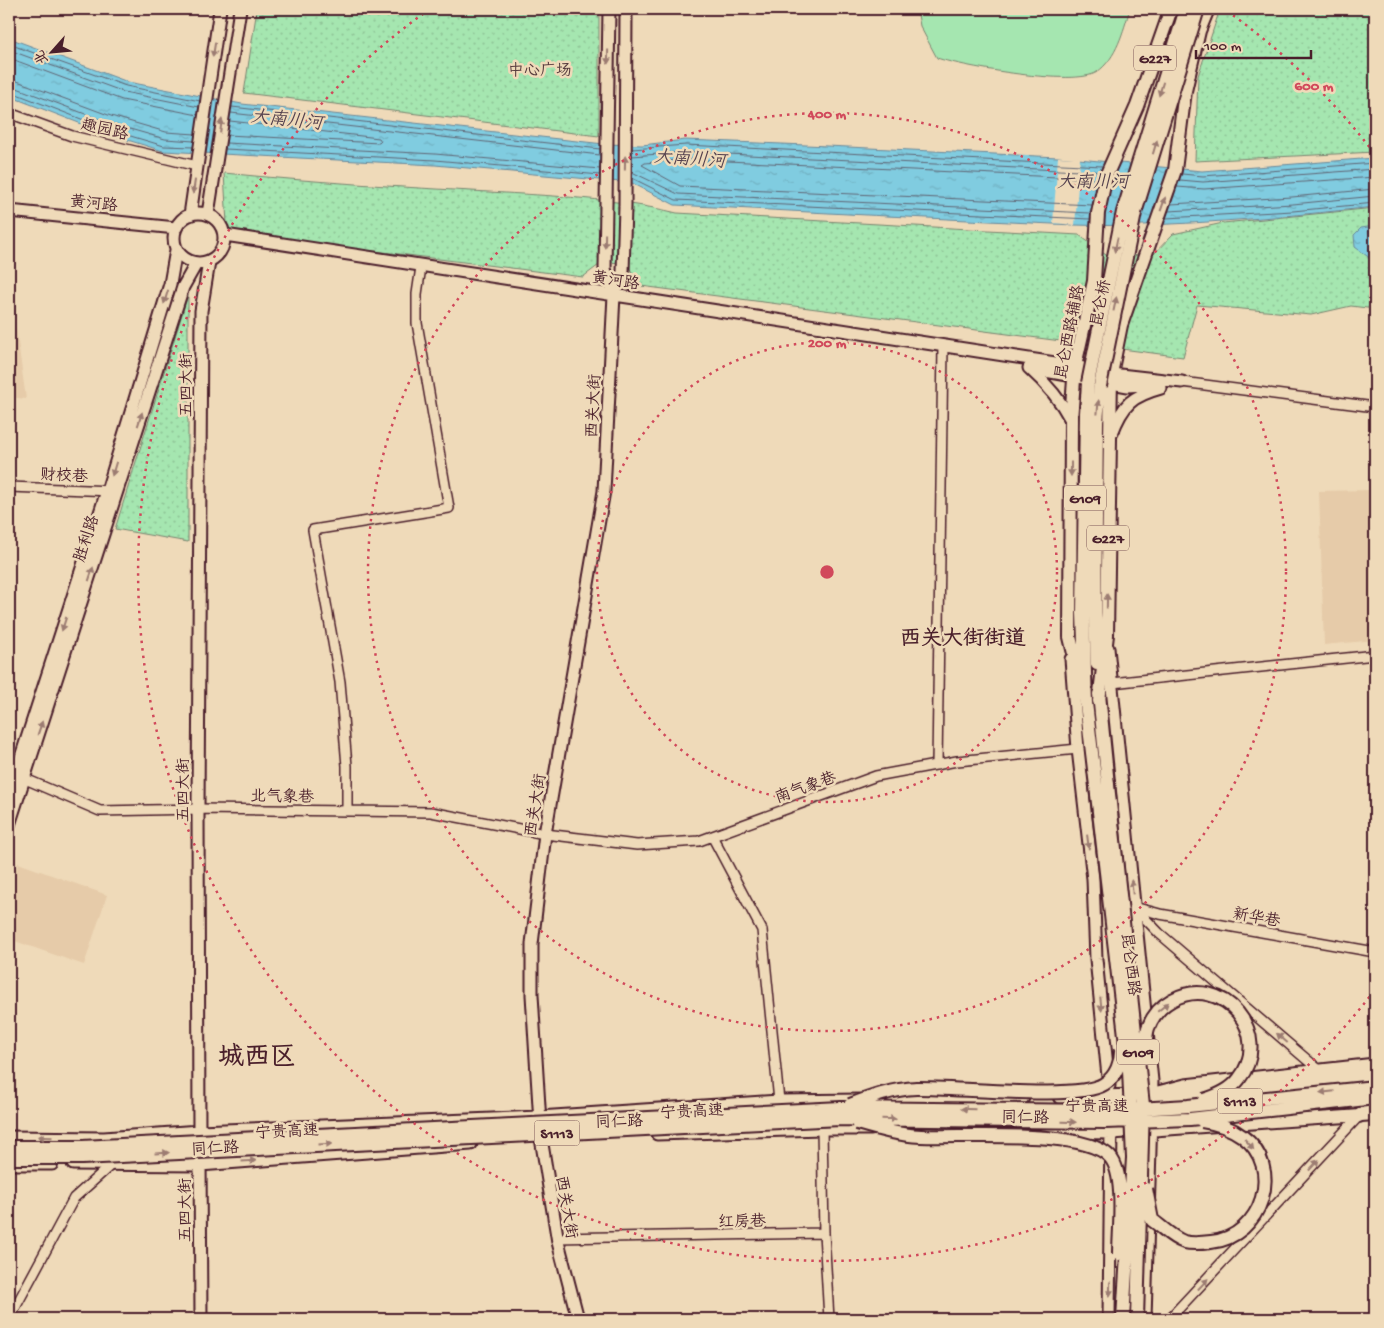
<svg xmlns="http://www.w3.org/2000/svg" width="1384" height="1328" font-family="'Gochi Hand','LXGW WenKai TC',sans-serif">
	<defs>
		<pattern id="park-dots" width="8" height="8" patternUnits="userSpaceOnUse" patternTransform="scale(1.25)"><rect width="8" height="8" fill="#a5e6b0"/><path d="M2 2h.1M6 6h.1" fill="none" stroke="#90c598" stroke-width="1.8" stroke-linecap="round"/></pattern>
		<pattern id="water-ripples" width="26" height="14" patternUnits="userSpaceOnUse" patternTransform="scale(1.25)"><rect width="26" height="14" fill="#80cce0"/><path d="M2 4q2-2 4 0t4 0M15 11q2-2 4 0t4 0" fill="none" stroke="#70afc0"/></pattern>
	</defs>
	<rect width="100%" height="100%" fill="#efdab9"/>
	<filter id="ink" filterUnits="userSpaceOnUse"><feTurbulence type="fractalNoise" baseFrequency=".02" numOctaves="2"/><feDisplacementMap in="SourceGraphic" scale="10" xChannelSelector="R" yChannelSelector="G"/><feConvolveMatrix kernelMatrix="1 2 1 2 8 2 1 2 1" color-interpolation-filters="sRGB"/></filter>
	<g filter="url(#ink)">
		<path fill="#e6cba9" d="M9 305 13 306 26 399 9 397Z
			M1375 490V640L1324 645 1319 491Z
			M18 863 107 895 84 965 9 939V896Z"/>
		<path fill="#a5e6b0" stroke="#78826e" d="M917 9H1130C1123 31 1117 58 1097 72 1076 87 963 67 937 58L920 26Z"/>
		<path fill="url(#park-dots)" stroke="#78826e" d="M257 9H599V136L244 93Z
			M1220 9H1368L1375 13V152L1195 161 1198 76Z
			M224 173C312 182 400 187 489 192 552 196 615 198 677 213L1079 235 1106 255 1152 256 1173 234 1223 223 1375 208V309L1351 306 1311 315 1197 305 1183 357 641 286 626 263 603 262 583 277 231 233 227 224Z
			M188 295V542L115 529Z"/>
		<path fill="url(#water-ripples)" stroke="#6a8798" d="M9 38 128 82 242 104 604 144 642 145 685 140 806 145 1058 157 1202 171 1375 158V207C1278 217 1172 228 1074 225 941 219 808 212 675 205L632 183 435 165 163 151 105 133 9 96Z
			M1375 226V262L1355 247 1354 235 1361 228Z"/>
		<path fill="#efdab9" d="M1058 157 1080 158 1075 225 1053 223Z"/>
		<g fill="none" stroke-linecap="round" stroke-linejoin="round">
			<path stroke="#606473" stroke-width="1" d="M9 44 126 86 200 101
				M9 50 124 92 199 107
				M9 58 122 100 198 115
				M9 78 111 116 166 132 195 134
				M9 85 109 123 165 139 194 141
				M9 91 107 129 164 146 193 147
				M232 107 600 149
				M231 113 600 155
				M227 135 379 143 381 141 379 138 230 121
				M226 143 435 154 600 169
				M225 149 435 160 600 175
				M632 149 686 145 1102 166
				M632 156 686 152 1100 172
				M632 172 678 194 1090 213
				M1182 174 1203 176 1375 163
				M632 178 676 200 1090 219
				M1180 180 1203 182 1375 169
				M1177 187 1204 189 1375 177
				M1171 204 1292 197 1375 189
				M1092 205 680 186 642 165 645 163 686 159 1098 179
				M1169 211 1293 204 1375 196
				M1166 218 1293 211 1375 203"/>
			<g stroke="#4a1f2b" stroke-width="12">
				<path id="minor" d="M9 113 72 136 197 166
					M1182 382 1375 407
					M9 487 113 491
					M1112 683 1375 655
					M937 765 943 347
					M23 778 100 811 198 809 431 812 545 834 637 845 699 841 876 776 957 761 1078 749
					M347 811V766L340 682 313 530 449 508 417 323V294L421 267
					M712 836 762 930 779 1101
					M1134 907 1159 933 1319 1070
					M1134 907 1160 914 1375 952
					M822 1129 824 1233 829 1319
					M557 1238 824 1233
					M9 1319 74 1198 112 1164
					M1169 1319 1359 1116"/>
			</g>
			<g stroke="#4a1f2b" stroke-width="15">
				<path id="major" d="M609 9 605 269 614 295
					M9 211 176 228
					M174 238a25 25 0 1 1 50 0a25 25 0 1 1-50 0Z
					M208 214 240 9
					M190 215 220 9
					M225 235 1075 366 1111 374 1182 382
					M1029 368 1128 386 1156 384
					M1029 368C1047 384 1060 399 1071 420
					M1112 433C1123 404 1132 396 1161 388
					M1108 648 1152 1081 1145 1319
					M1071 659 1078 749 1093 879 1096 959 1109 1086
					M9 794 107 491 170 284 176 250
					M9 825 183 287 196 264
					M1154 1093 1185 1085 1375 1064
					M1059 1097 1138 1095
					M1039 1132 1112 1133 1368 1115
					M657 1134 822 1129H871
					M9 1137 104 1138 199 1131 539 1117 779 1101 1023 1098
					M199 1137 198 809 201 311 209 262
					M200 1158 201 1319
					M9 1164H52
					M73 1164 200 1165 471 1144
					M578 1319 558 1242 541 1138 532 995V944L545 834 604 491 614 295 623 272 625 207 626 9
					M1109 1319 1111 1127"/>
			</g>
			<g stroke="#4a1f2b" stroke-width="16">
				<path id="highway" d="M1088 383 1086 413 1083 613 1086 703 1096 786
					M1097 664 1095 613 1097 422 1100 386
					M1099 694 1108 785
					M1099 701 1107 635 1111 374 1121 325 1175 170 1185 91 1199 31 1208 9
					M1086 703 1070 637 1071 420 1075 366 1094 281 1098 213 1106 176 1137 106 1171 9
					M1152 1094 1167 1096 1375 1074
					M1359 1116 1366 1110 1375 1109"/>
			</g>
			<use href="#minor" stroke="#efdab9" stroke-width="9"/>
			<use href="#major" stroke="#efdab9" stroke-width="11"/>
			<use href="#highway" stroke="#efdab9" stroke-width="12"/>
			<g stroke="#4a1f2b" stroke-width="16" stroke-linecap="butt">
				<path id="highway-bridge" d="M1088 383 1123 212 1186 9
					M1100 386 1135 213 1198 9
					M1108 785 1143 1105 1137 1319
					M1096 786 1129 1070 1133 1158 1123 1319
					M1144 1058C1146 1048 1145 1038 1148 1028 1153 1015 1161 1006 1172 1000 1223 972 1274 1035 1239 1079 1231 1090 1217 1096 1204 1100
					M850 1105C871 1097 893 1089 916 1088 954 1087 1078 1101 1104 1084 1116 1077 1122 1061 1121 1048
					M857 1123C878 1129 899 1135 921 1136 962 1138 1084 1128 1110 1157 1126 1175 1119 1231 1119 1254
					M9 1147H82L841 1108 1104 1111 1188 1106 1375 1087
					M9 1158H82L840 1119 1105 1122 1190 1119 1375 1098
					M1146 1189 1152 1220C1162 1227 1172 1238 1184 1242 1192 1244 1203 1243 1211 1242 1262 1237 1285 1167 1242 1136 1230 1127 1216 1123 1202 1121"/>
			</g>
			<use href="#highway-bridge" stroke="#efdab9" stroke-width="12"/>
		</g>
		<defs><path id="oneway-solid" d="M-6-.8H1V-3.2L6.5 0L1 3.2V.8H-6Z" transform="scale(1.25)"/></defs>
		<g fill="#9c7c72">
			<use href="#oneway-solid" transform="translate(214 50) rotate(99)"/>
			<use href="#oneway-solid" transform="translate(608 57) rotate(91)"/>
			<use href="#oneway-solid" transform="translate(1161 89) rotate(107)"/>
			<use href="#oneway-solid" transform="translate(221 126) rotate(-83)"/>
			<use href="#oneway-solid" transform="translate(1155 147) rotate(-73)"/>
			<use href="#oneway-solid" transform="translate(625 163) rotate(-89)"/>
			<use href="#oneway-solid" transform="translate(194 187) rotate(98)"/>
			<use href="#oneway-solid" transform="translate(1163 204) rotate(-71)"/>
			<use href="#oneway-solid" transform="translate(605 241) rotate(91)"/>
			<use href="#oneway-solid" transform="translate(1116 245) rotate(102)"/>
			<use href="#oneway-solid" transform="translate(166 297) rotate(107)"/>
			<use href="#oneway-solid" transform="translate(1115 304) rotate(-78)"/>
			<use href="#oneway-solid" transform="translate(1098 407) rotate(-85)"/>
			<use href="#oneway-solid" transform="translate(140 419) rotate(-72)"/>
			<use href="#oneway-solid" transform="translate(114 469) rotate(107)"/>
			<use href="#oneway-solid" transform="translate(1071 469) rotate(90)"/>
			<use href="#oneway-solid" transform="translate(91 574) rotate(-72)"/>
			<use href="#oneway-solid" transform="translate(1107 601) rotate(-89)"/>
			<use href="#oneway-solid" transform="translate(64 624) rotate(108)"/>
			<use href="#oneway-solid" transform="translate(40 728) rotate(-71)"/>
			<use href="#oneway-solid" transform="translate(1088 842) rotate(83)"/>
			<use href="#oneway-solid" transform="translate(1132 887) rotate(-96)"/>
			<use href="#oneway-solid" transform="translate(1101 1004) rotate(84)"/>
			<use href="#oneway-solid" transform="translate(1163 1007) rotate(-40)"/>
			<use href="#oneway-solid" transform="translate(1282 1038) rotate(-139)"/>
			<use href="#oneway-solid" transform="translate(1327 1092) rotate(174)"/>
			<use href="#oneway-solid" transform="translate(968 1109) rotate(-179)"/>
			<use href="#oneway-solid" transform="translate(889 1119) rotate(1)"/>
			<use href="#oneway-solid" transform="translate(1069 1122) rotate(1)"/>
			<use href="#oneway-solid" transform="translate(45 1137) rotate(-179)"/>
			<use href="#oneway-solid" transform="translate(325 1144) rotate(-3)"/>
			<use href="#oneway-solid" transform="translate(1249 1144) rotate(49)"/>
			<use href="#oneway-solid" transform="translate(162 1153) rotate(-3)"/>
			<use href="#oneway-solid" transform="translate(249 1161) rotate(-4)"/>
			<use href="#oneway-solid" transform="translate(1314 1165) rotate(-47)"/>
			<use href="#oneway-solid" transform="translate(1203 1284) rotate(-47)"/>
			<use href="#oneway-solid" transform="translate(1110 1289) rotate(91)"/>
		</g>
	</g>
	<g fill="none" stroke="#d1495b" stroke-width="2.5" stroke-dasharray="2.5 5">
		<circle cx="827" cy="572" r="230"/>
		<circle cx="827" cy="572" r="459"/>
		<path d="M1374 991A689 689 0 1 1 427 11M1227 11A689 689 0 0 1 1374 153"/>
	</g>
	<g text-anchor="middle" stroke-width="5" stroke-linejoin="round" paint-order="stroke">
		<g fill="#efdab9" stroke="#7c5756" stroke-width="1">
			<rect x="1134" y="45.5" width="42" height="25" rx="4"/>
			<rect x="1064" y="485.5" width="42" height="25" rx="4"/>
			<rect x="1087" y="525.5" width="42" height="25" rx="4"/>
			<rect x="1117" y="1039.5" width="42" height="25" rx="4"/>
			<rect x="1217.5" y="1088.5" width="45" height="25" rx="4"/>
			<rect x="534.5" y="1120.5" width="45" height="25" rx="4"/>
		</g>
		<g font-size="15" font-weight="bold" fill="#4a1f2b">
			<text x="1155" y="63">G227</text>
			<text x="1085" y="503">G109</text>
			<text x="1108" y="543">G227</text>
			<text x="1138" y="1057">G109</text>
			<text x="1240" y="1106">S1113</text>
			<text x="557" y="1138">S1113</text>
		</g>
		<g font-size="16" fill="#583d3f" stroke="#efdab9">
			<text x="540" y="75">中心广场</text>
		</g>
		<g font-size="16" fill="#4a1f2b" stroke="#efdab9">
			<text transform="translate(105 128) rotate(13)" y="6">趣园路</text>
			<text transform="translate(94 202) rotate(6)" y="6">黄河路</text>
			<text transform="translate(616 279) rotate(9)" y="6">黄河路</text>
			<text transform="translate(1099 303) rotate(-79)" y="6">昆仑桥</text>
			<text transform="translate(1068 332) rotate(-79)" y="6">昆仑西路辅路</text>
			<text transform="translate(185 385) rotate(-90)" y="6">五四大街</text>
			<text transform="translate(592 406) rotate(-87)" y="6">西关大街</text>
			<text transform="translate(64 474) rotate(3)" y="6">财校巷</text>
			<text transform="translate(85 538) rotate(-72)" y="6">胜利路</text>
			<text transform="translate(805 786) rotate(-20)" y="6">南气象巷</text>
			<text transform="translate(182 790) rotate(-90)" y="6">五四大街</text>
			<text transform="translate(282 795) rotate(1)" y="6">北气象巷</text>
			<text transform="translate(534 805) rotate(-81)" y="6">西关大街</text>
			<text transform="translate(1257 916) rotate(10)" y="6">新华巷</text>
			<text transform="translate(1132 964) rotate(83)" y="6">昆仑西路</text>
			<text x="1097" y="1111">宁贵高速</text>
			<text transform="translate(692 1110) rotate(-3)" y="6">宁贵高速</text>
			<text transform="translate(1025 1116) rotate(1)" y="6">同仁路</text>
			<text transform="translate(619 1120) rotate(-2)" y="6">同仁路</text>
			<text transform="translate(287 1130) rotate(-3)" y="6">宁贵高速</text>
			<text transform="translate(215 1147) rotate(-3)" y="6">同仁路</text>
			<text transform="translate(568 1207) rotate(80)" y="6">西关大街</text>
			<text transform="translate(184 1210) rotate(-90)" y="6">五四大街</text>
			<text transform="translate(742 1220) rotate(-1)" y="6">红房巷</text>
		</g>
		<g font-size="18" font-style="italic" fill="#55424f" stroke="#efdab9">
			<text transform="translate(287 119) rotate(6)" y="6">大南川河</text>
			<text transform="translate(690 158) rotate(4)" y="6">大南川河</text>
			<text x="1093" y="187">大南川河</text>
		</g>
		<g font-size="21" font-weight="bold" fill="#4a1f2b" stroke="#efdab9">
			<text x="963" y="644">西关大街街道</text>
		</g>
		<g font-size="26" font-weight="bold" fill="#4a1f2b" stroke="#efdab9">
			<text x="257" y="1064">城西区</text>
		</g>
	</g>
	<circle cx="827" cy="572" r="8" fill="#d1495b" stroke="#efdab9" stroke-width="2.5"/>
	<g font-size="15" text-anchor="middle" font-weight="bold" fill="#d1495b" stroke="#efdab9" stroke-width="5" stroke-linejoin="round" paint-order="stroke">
		<text x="1314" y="90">600 m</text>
		<text x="827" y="118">400 m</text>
		<text x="827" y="347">200 m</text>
	</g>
	<rect width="1384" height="1328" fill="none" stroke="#efdab9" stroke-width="30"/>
	<rect x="15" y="15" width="1354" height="1298" fill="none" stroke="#4a1f2b" stroke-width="2" filter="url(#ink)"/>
	<g transform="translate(52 52) rotate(243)" stroke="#efdab9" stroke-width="4" paint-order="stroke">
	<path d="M0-4L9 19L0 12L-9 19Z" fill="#4a1f2b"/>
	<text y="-8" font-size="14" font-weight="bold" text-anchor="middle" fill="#4a1f2b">北</text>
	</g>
	<path d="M1196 50v8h115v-8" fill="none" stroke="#4a1f2b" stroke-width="2.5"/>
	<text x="1204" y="50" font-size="15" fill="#4a1f2b" stroke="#efdab9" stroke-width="4" paint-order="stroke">100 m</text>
</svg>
